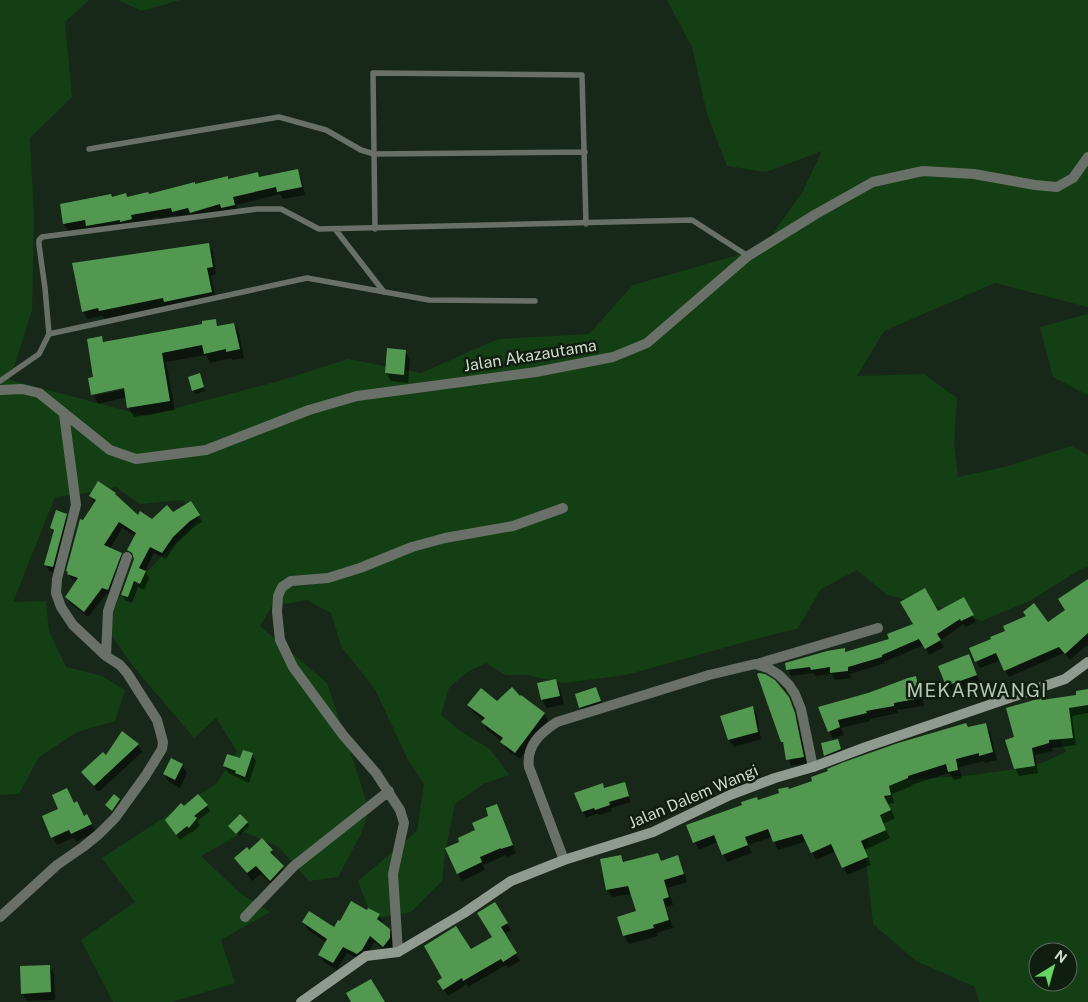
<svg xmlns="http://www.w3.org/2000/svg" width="1088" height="1002" font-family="'Public Sans',sans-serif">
	<rect width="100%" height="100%" fill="#182818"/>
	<path fill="#143e14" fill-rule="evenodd" d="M0 0H89L65 22 72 97 30 138 34 219 32 310 10 380 146 416 279 381 348 359 421 373 498 339 589 334 633 285 763 248 803 191 822 151 766 172 727 166 707 114 692 47 667 0H1088V307L995 283 884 331 857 376 924 374 957 398 954 444 958 477 1005 467 1071 446 1088 455V567L1081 569 1031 600 982 621 948 609 887 595 857 570 821 589 797 629 770 635 626 675 564 683 527 675H506L486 663 467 672 449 688 441 715 463 733 490 749 509 775 483 784 455 804 445 852 442 881 411 912 372 919 358 881 417 831 424 784 408 760 375 689 342 648 331 613 307 600 272 606 260 626 327 683 360 781 369 812 360 836 338 877 309 881 279 847 244 832 201 856 240 893 270 912 221 940 235 983 172 1002H113L81 940 135 902 102 858 217 783 237 751 216 718 194 738 133 666 108 630 117 600 141 578 199 518 183 500 140 504 116 487 86 493 55 497 13 602 46 601 49 631 66 667 102 676 125 690 115 721 77 732 39 757 19 794 0 795Z
		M118 0H180L142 11Z
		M1088 314V395L1053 377 1040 327Z
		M1088 689V1002H979L975 987 916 961 873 924 865 850 893 781 974 775 1035 766 1066 752 1049 717 1062 701ZM1038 952H1068V982H1038Z"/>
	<path fill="#0007" fill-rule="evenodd" d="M297 170 301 178 305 195 283 199 280 194 236 205 238 213 225 212 196 220 193 216 177 219 175 215 160 219 159 217 135 223 136 227 126 229 125 227 69 232 64 224 112 198 149 196 258 174 260 178Z
		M208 244 213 252 216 274 211 276 216 300 168 306 105 319 102 316 87 319 83 311Z
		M215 320 219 327 234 324 239 333 244 358 233 360 231 358 210 363 206 355 166 362 175 410 134 417 128 407 127 397 98 404 93 394 101 338 104 343 203 325ZM129 385 130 388 94 396V393Z
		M388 350 405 351 410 359 408 383 391 381 386 373Z
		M200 375 205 391 195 394 193 390Z
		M115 494 118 498 138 516 152 520 172 513 191 502 202 522 194 527 176 544 166 559 154 553 145 571 149 578 144 590 138 587 132 603 126 601 122 595 135 558 132 557 128 550 136 536 122 528 110 549 121 554 125 560 112 596 106 594 88 617 70 603 66 596 76 582 72 580 67 571 83 522 96 503 90 496Z
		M66 515 69 521 56 573 49 571 46 565 54 534 51 528Z
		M1088 586V647L1087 645 1070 660 1064 653 1009 677 1001 660 980 668 976 661 1048 624 1066 611Z
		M963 599 976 622 966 627 964 624 940 641 944 647 929 655 924 645 884 662 885 663 850 674 851 678 835 680 832 674 816 676 814 673 791 676 788 669 844 649 846 653 891 640Z
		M968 655 980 683 952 693 947 685Z
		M916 677 920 685 924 706 897 710 898 713 870 719V721L841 728 844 735 833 739 820 708 869 694Z
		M556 680 560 688 564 704 547 708 542 700 538 684Z
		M596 689 605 709 585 715 581 707Z
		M1088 691V713L1072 716 1076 745 1052 748 1053 751 1035 755 1038 773 1019 776 1015 768 1016 738 1042 702 1078 696Z
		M787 697 798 721 807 763 791 766 782 742Z
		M520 698 544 714 548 721 520 759 506 749 502 741 487 730 483 723 484 721 473 712 469 705 497 702Z
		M753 707 757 715 761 739 734 747 729 740 722 717Z
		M985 724 990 732 997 760 985 763 984 761 959 767 962 778 954 780 949 773 911 785 912 786 892 794 894 803 888 804 895 818 883 824 890 838 865 850 871 865 847 875 836 851 816 860 807 841 778 850 772 837 748 845 752 853 727 862 718 842 699 850 687 826 968 728Z
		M123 733 138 745 142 752 100 791H97L83 772 106 757Z
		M838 740 845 757 830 763 825 755Z
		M252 754 256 761 249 783 228 773 224 766Z
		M171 760 182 765 187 773 180 788 169 782 164 774Z
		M602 784 605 789 624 784 631 802 611 808 612 811 599 815 598 813 586 818 576 794Z
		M119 800 121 803 114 813 106 805Z
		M74 804 91 824 96 832 76 842 74 838 57 845 53 837Z
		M207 805 210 811 197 821 200 825 192 833 191 832 180 840 170 826 184 808Z
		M497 806 516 853 507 857 506 855 483 865 485 870 462 881 458 873 477 831 490 816Z
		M247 822 249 826 239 836 231 829Z
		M248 851H272L276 859 288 875 275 888 261 874 252 881 236 858Z
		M658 855 662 862 677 857 682 865 687 882 668 888 673 905 666 907 673 928 657 933 658 936 629 944 624 935 637 912 632 894 612 897 607 889 621 856 625 863Z
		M494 904 511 930 504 934 520 961 508 968 506 965 468 987 467 984 448 996 439 982 493 937Z
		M367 912 379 915 383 923 382 925 389 930 393 938 394 946 388 953 374 942 366 958 362 961 347 953 337 970 324 962 319 955 327 943 308 930 303 922 334 929Z
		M49 966 54 974 55 1000 27 1001 22 993Z"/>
	<path fill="#529851" d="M298 169 302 187 277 192 276 187 233 197 235 205 221 208 220 204 190 213 188 208 172 212 171 208 131 215 132 219 120 222V220L86 226 85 220 63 224 60 204 111 194 112 197 126 193 127 197 148 192 149 194 195 182V184L228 176V179L258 172 259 177Z
		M209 243 213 267 207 268 212 292 164 302 163 298 99 311 98 308 82 312 72 263Z
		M216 319 217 326 234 323 240 349 226 352V349L204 354 202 345 162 353 170 401 127 408 124 388 91 395 88 378 93 377 87 339 102 336 103 342 202 324V321Z
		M387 348 406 350 404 375 385 373Z
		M200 373 204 387 192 391 188 377Z
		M98 481 116 493 115 494 138 515 140 511 152 519 167 505 173 512 191 501 200 515 190 521 173 537 162 553 150 547 139 568 146 571 140 584 134 581 128 597 121 595 134 559 132 553 127 550 136 533 119 522 104 545 122 553 108 590 102 588 84 612 65 597 78 578 67 574 68 572 66 571 80 519 83 520 96 500 89 496Z
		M56 510 67 514 53 567 44 565 54 530 50 528Z
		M1088 579V633L1065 654 1059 647 1004 671 996 653 975 662 969 648 991 639 990 637 1005 631 1003 626 1026 616 1023 612 1034 603 1048 622 1065 610 1058 599Z
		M925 588 938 611 964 597 974 615 961 621 960 619 937 634 941 640 925 649 919 639 882 655V657L848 667V671L830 673V667L811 670 810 667 786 670 785 663 827 651 845 648V652L889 639 887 634 913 624 900 602Z
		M969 654 977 675 946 686 938 666Z
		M759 673 765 674 775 680 789 697 795 713 804 757 786 760 783 742H781L757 674Z
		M916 676 921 698 894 703V706L866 711 867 713 838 720 840 727 828 732 818 707 868 693 908 678Z
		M556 679 560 696 541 700 537 683Z
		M512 687 520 696 521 695 545 713 515 753 500 742 503 738 481 722 485 718 467 705 481 688 497 701Z
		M596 687 601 701 579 708 575 694Z
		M1088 689V705L1069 708 1073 738 1049 740V743L1032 748 1035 766 1014 769 1005 740 1014 737 1006 708 1041 698 1042 700 1076 695V691Z
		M753 706 758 732 728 740 720 716Z
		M966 723 968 727 986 723 993 752 979 756V753L956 759 958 770 948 772 946 764 908 776V778L889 786 891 795 884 796 891 810 880 815 886 830 861 841 868 857 842 868 831 844 811 853 802 834 773 842 768 829 745 837 748 845 722 855 714 835 693 843 686 825 742 805 741 802 757 797 758 800 779 793 778 789 788 787 789 789 812 781 811 777 828 771 827 769 844 762 898 743Z
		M122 731 139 744 94 786 81 772 103 752 106 755Z
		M838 739 841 749 824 756 821 743Z
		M243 750 253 753 245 777 235 773 236 771 223 766 227 754 240 758Z
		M171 758 183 764 175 780 163 774Z
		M625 782 629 796 609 802 610 805 595 810 594 808 582 812 574 793 603 783 604 788Z
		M67 788 74 803 77 801 84 816 87 814 92 824 71 834 69 830 51 838 42 816 58 809 52 795Z
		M114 794 120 799 112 811 105 805Z
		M198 794 208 805 194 816 197 818 189 828 187 826 176 835 165 820 181 803 184 806Z
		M497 804 513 845 501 849V848L480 857 482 862 457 874 445 848 459 842 458 838 475 830 472 823 488 816 486 808Z
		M240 814 248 822 236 834 228 826Z
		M262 838 273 850 270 852 284 866 270 881 256 866 247 873 234 858 247 847 249 850Z
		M658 853 661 861 678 855 684 874 664 880 669 897 663 899 669 920 653 925 654 928 623 936 617 917 636 911 628 886 606 890 600 859 621 855 623 862Z
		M351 901 367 910 368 908 380 914 377 919 390 929V938L383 947 370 936 362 950 357 954 343 947 333 963 318 955 327 939 302 922 309 911 334 927 338 920 340 921Z
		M495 902 508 923 501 927 517 953 503 962 501 959 463 981 462 978 443 990 437 981 442 978 424 946 456 926 471 949 492 937 477 913Z
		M50 965 51 992 21 994 20 966Z
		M371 979 385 1002H351L346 993Z"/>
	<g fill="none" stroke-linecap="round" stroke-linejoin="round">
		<path stroke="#687067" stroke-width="5.5" d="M89 149 279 117 326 130 361 150 374 154 585 152
			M335 229 384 292
			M375 229 373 73 582 75 586 224
			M49 334 307 278 429 300 535 301
			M0 381 39 354 49 334 45 288 39 245V240L42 237 257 209H281L319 229 692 220 748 256"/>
		<path stroke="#687067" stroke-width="10" d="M0 390 22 389 39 393 110 450 136 459 206 450 309 410 357 396 536 372 613 357 647 343 748 256 816 214 873 182 923 171 974 174 1035 185 1057 187 1073 178 1088 157
			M106 656 108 611 127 557
			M757 664 878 628
			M564 860 529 767C526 746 540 733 557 722L709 675 755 664 768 668 779 675 789 685 795 694 801 709 813 767
			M0 917 57 865 83 847 99 834 115 818 146 775 162 749 163 742 157 720 127 673 120 665 106 656 73 625 61 607 56 593 57 579 76 505 64 414
			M245 917 294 866 389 791
			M398 952 393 874 404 823 400 810 376 773 343 735 293 667 280 640 277 612 278 596 282 587 291 581 328 578 360 568 412 547 445 538 513 526 563 508"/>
		<path stroke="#8f9b8e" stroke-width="10" d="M301 1002 366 956 398 952 464 913 511 881 564 860 653 832 730 795 775 778 813 767 866 747 1065 679 1088 662"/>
	</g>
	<g text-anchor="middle" stroke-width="5" stroke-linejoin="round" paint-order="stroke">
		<g font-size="16" fill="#d0dacf" stroke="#0f1e0f">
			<text transform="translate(530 355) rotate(-9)" y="6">Jalan Akazautama</text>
			<text transform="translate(693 796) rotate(-23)" y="6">Jalan Dalem Wangi</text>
		</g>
		<g font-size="19" letter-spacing="1" fill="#b4c7b2" stroke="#0f1e0f">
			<text x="977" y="697">MEKARWANGI</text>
		</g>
	</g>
	<g transform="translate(1053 967) rotate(37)"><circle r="24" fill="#0f1e0f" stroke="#5c695c"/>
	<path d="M0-4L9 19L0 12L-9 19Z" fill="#67d466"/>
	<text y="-8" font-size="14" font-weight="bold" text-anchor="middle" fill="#d0dacf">N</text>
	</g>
</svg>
